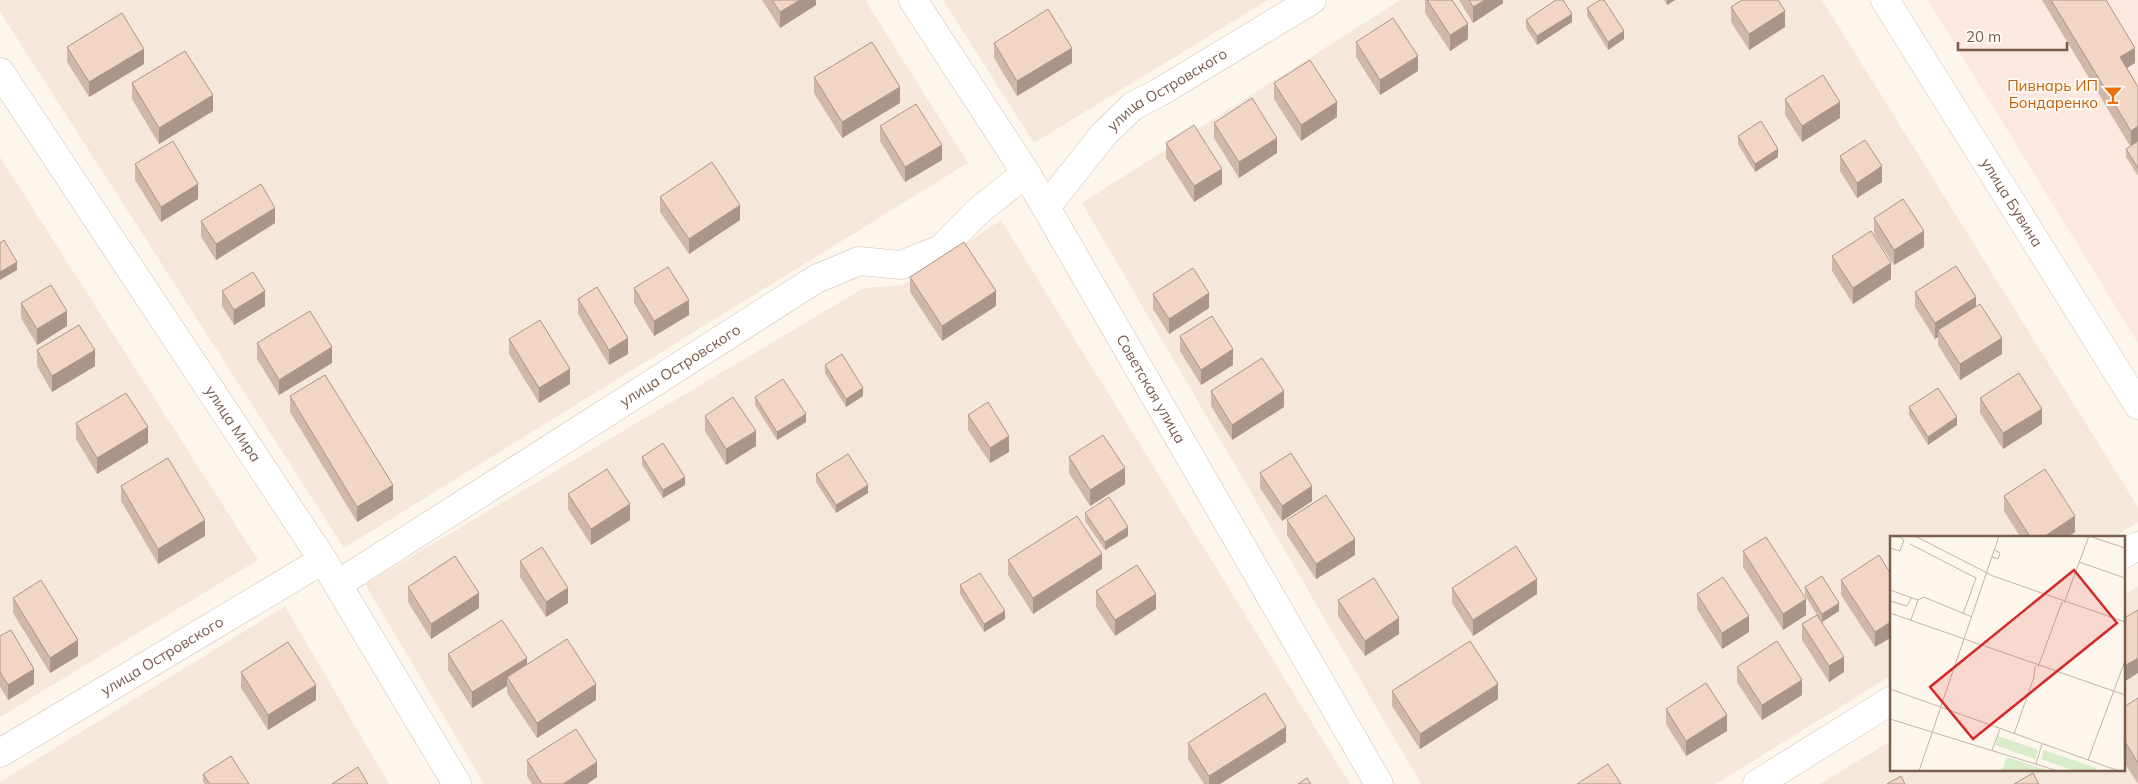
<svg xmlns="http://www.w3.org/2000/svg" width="2138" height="784" font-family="Mulish,sans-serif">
	<rect width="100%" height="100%" fill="#fdf6ec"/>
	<path fill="#f5e8da" d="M0 0H865L968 163 344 548 0 12Z
		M943 0H1268L1034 143Z
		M1400 0H1822L2138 507V522L2113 538H1892V675L1716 784H1421L1082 203Z
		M0 157 258 560 0 717Z
		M1001 220 1350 784H484L365 584 864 288 903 285Z
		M2138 586V784H1820L1892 740V770H2124V595Z
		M285 606 389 784H0V782Z"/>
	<path fill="#fde8e0" d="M1931 0H2138V343L1928 1Z"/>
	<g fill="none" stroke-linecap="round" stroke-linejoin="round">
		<g stroke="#d1beb0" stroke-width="29">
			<g id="street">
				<path id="s1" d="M913 0 1026 173 1379 784"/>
				<path id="s2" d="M0 72 323 560 457 784"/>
				<path id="s3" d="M1046 207 1104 134 1133 106 1160 92 1312 0"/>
				<path id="s4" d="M338 584 816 279 859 261 901 265 941 249 976 213 1026 173"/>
				<path id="s5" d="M0 753 323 560"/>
			</g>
		</g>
		<g stroke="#d6c0b0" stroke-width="29">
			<g id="secondary">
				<path id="s6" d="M1885 0 2138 405"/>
				<path d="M2124 554 2138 546"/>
				<path d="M1757 784 1892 700"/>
			</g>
		</g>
		<use href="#street" stroke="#fff" stroke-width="28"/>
		<use href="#secondary" stroke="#fff" stroke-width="28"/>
	</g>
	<path fill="#d1b7a8" d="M762 0H816V5L780 28Z
		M1425 0H1452L1468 39 1450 51 1425 13Z
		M1459 0H1503V3L1473 23Z
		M1664 0H1675L1667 5Z
		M2042 0H2106L2135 63 2127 68 2138 87V176L2126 157V149L2130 146Z
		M1731 7 1785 27 1749 50 1731 22Z
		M1587 8 1624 39 1608 50 1587 16Z
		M1526 20 1572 22 1537 45 1526 28Z
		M1356 42 1418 71 1380 95 1356 57Z
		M994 43 1072 63 1017 96 994 58Z
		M67 47 144 64 89 97 67 62Z
		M814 77 900 103 842 138 814 93Z
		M132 83 213 111 159 144 132 99Z
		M1274 83 1337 117 1301 141 1274 99Z
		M1785 99 1840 118 1802 142 1785 115Z
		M1214 123 1277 153 1239 178 1214 138Z
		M880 126 942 160 905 182 880 141Z
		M1738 136 1778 157 1755 172 1738 144Z
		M1166 143 1222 184 1194 202 1166 158Z
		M1840 156 1882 182 1857 198 1840 171Z
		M135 164 198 199 161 222 135 180Z
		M660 197 740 220 689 254 660 212Z
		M1874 218 1924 247 1894 265 1874 234Z
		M201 221 275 223 216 260 201 237Z
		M1832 256 1891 279 1853 304 1832 271Z
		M910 277 996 306 942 341 910 292Z
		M634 288 689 315 654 336 634 303Z
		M222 291 265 306 234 325 222 306Z
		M1915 292 1976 306 2002 354 1960 380 1938 345V337L1935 339 1915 307Z
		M1153 294 1209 308 1169 334 1153 309Z
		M578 299 628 354 609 365 578 314Z
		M21 303 67 326 37 345 21 318Z
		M1180 336 1233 365 1201 385 1180 351Z
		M509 339 570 384 539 403 509 354Z
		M257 343 332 363 279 395 257 359Z
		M37 350 95 366 52 392 37 366Z
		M825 365 863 396 846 407 825 373Z
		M1211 391 1284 407 1232 440 1211 406Z
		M290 396 393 500 357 522 290 412Z
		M755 397 806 422 777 440 755 405Z
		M1980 398 2042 424 2003 449 1980 413Z
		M1909 407 1957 425 1928 445 1909 415Z
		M968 415 1009 452 990 463 968 430Z
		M705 416 756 446 726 465 705 431Z
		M76 423 148 443 97 474 76 439Z
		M642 457 685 485 663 498 642 465Z
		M1069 457 1125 484 1090 506 1069 473Z
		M1260 473 1312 501 1282 521 1260 488Z
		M816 474 868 493 836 513 816 482Z
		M121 486 205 536 158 564 121 501Z
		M568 494 630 520 591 545 568 509Z
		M2004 496 2075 532 2066 538H2021L2004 511Z
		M1085 513 1128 536 1105 550 1085 521Z
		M1287 520 1355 555 1316 579 1287 535Z
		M1743 551 1806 615 1783 630 1743 567Z
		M1008 560 1102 569 1033 614 1008 575Z
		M520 561 568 603 546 617 520 577Z
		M1892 576 1875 647 1841 595V580Z
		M960 585 1005 619 984 632 960 594Z
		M408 587 479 608 431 639 408 602Z
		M1805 587 1839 611 1822 622 1844 672 1829 682 1802 640V624L1817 615 1805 595Z
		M1452 588 1537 594 1473 636 1452 603Z
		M1096 591 1156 609 1115 636 1096 607Z
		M1697 594 1749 632 1722 649 1697 609Z
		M13 598 78 656 50 673 13 613Z
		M1338 600 1399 634 1365 656 1338 616Z
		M0 636 34 684 8 700 0 687Z
		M448 654 527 665 596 700 537 738 507 693V686L472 708 448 670Z
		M1737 667 1802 695 1762 720 1737 682Z
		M241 672 316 700 268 730 241 688Z
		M1392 691 1498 699 1420 749 1392 706Z
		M2138 698V784L2124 762V707Z
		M1666 709 1727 731 1686 756 1666 724Z
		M1286 742 1220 784H1204L1188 759V743Z
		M527 760 597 777 587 784H532L527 776Z
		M203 774 249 784H205L203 782Z"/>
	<path fill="#aa9588" d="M800 0H816V5L780 28V12Z
		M1485 0H1503V3L1473 23V7Z
		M1667 0H1675L1667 5Z
		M1785 11V27L1749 50V34Z
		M1572 14V22L1537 45V36Z
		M1468 24V39L1450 51V35Z
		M1624 31V39L1608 50V42Z
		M1072 48V63L1017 96V81Z
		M2135 48V63L2120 72V57Z
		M144 49V64L89 97V82Z
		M1418 56V71L1380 95V80Z
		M900 87V103L842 138V122Z
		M213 95V111L159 144V128Z
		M1337 102V117L1301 141V125Z
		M1840 102V118L1802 142V126Z
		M2138 126V141L2131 146V131Z
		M1277 138V153L1239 178V162Z
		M942 145V160L905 182V167Z
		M1778 149V157L1755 172V164Z
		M1882 166V182L1857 198V183Z
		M1222 169V184L1194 202V186Z
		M198 184V199L161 222V207Z
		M740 205V220L689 254V239Z
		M275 208V223L216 260V244Z
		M1924 231V247L1894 265V250Z
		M17 262V270L0 280V272Z
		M1891 263V279L1853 304V288Z
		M265 291V306L234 325V310Z
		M996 291V306L942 341V326Z
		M1209 293V308L1169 334V319Z
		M1976 297V312L1938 330V337L1935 339V323Z
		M689 300V315L654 336V321Z
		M67 311V326L37 345V329Z
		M628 338V354L609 365V350Z
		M2002 338V354L1960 380V364Z
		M332 347V363L279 395V380Z
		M1233 349V365L1201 385V370Z
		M95 350V366L52 392V376Z
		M570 369V384L539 403V388Z
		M863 388V396L846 407V399Z
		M1284 391V407L1232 440V425Z
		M2042 409V424L2003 449V433Z
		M806 414V422L777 440V432Z
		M1957 417V425L1928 445V437Z
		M148 427V443L97 474V458Z
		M756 431V446L726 465V449Z
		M1009 436V452L990 463V448Z
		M1125 468V484L1090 506V490Z
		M685 477V485L663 498V490Z
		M393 485V500L357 522V507Z
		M868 485V493L836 513V505Z
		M1312 486V501L1282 521V506Z
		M630 504V520L591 545V529Z
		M2075 516V532L2066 538H2042Z
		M205 520V536L158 564V549Z
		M1128 527V536L1105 550V542Z
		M1355 539V555L1316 579V564Z
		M1102 554V569L1033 614V598Z
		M1537 579V594L1473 636V620Z
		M568 588V603L546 617V602Z
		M479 593V608L431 639V624Z
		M1156 594V609L1115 636V620Z
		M1806 599V615L1783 630V614Z
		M1839 603V611L1822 622V614Z
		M1005 611V619L984 632V624Z
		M1749 616V632L1722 649V633Z
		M1399 618V634L1365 656V641Z
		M1892 621V637L1875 647V632Z
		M78 640V656L50 673V658Z
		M1844 657V672L1829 682V666Z
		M527 658V673L507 677V686L472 708V692Z
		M2138 658V673L2124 682V666Z
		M34 669V684L8 700V685Z
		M1802 680V695L1762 720V705Z
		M596 684V700L537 738V723Z
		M1498 684V699L1420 749V734Z
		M316 685V700L268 730V715Z
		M1727 715V731L1686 756V741Z
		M1286 727V742L1220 784H1209V776Z
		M597 762V777L587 784H563Z"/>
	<path fill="#f3d5c3" stroke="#aa9588" d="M772 0H800L780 12Z
		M1427 0H1452L1468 24 1450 35Z
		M1469 0H1485L1473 7Z
		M1556 0H1563L1572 14 1537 36 1526 20Z
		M1600 0H1604L1624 31 1608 42 1587 8Z
		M1742 0H1778L1785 11 1749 34 1731 7Z
		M2051 0H2106L2135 48 2120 57 2138 87V126L2131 131Z
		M1048 9 1072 48 1017 81 994 43Z
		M122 13 144 49 89 82 67 47Z
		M1393 18 1418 56 1380 80 1356 42Z
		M872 42 900 87 842 122 814 77Z
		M185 51 213 95 159 128 132 83Z
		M1310 60 1337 102 1301 125 1274 83Z
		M1823 75 1840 102 1802 126 1785 99Z
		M1252 98 1277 138 1239 162 1214 123Z
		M916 104 942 145 905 167 880 126Z
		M1761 121 1778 149 1755 164 1738 136Z
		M1194 125 1222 169 1194 186 1166 143Z
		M1865 140 1882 166 1857 183 1840 156Z
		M173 141 198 184 161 207 135 164Z
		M2138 141V168L2126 149Z
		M712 162 740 205 689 239 660 197Z
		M261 184 275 208 216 244 201 221Z
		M1903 199 1924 231 1894 250 1874 218Z
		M1871 231 1891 263 1853 288 1832 256Z
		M4 240 17 262 0 272V243Z
		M964 242 996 291 942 326 910 277Z
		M1956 266 1976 297 1935 323 1915 292Z
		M668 267 689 300 654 321 634 288Z
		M1193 268 1209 293 1169 319 1153 294Z
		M253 272 265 291 234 310 222 291Z
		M51 285 67 311 37 329 21 303Z
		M597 287 628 338 609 350 578 299Z
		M1980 304 2002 338 1960 364 1938 330Z
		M310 311 332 347 279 380 257 343Z
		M1212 316 1233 349 1201 370 1180 336Z
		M540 320 570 369 539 388 509 339Z
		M79 325 95 350 52 376 37 350Z
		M842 354 863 388 846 399 825 365Z
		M1262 358 1284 391 1232 425 1211 391Z
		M2019 373 2042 409 2003 433 1980 398Z
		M325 375 393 485 357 507 290 396Z
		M783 379 806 414 777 432 755 397Z
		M1938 388 1957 417 1928 437 1909 407Z
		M126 393 148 427 97 458 76 423Z
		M733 397 756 431 726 449 705 416Z
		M988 402 1009 436 990 448 968 415Z
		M1103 435 1125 468 1090 490 1069 457Z
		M663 443 685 477 663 490 642 457Z
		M1291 453 1312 486 1282 506 1260 473Z
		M848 454 868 485 836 505 816 474Z
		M168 458 205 520 158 549 121 486Z
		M607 469 630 504 591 529 568 494Z
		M2045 469 2075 516 2042 538H2031L2004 496Z
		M1326 495 1355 539 1316 564 1287 520Z
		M1109 497 1128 527 1105 542 1085 513Z
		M1077 516 1102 554 1033 598 1008 560Z
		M1766 537 1806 599 1783 614 1743 551Z
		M1516 546 1537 579 1473 620 1452 588Z
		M542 547 568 588 546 602 520 561Z
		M1879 555 1892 576V621L1875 632 1841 580Z
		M455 556 479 593 431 624 408 587Z
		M1137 565 1156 594 1115 620 1096 591Z
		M980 573 1005 611 984 624 960 585Z
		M1822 576 1839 603 1822 614 1805 587Z
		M1723 577 1749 616 1722 633 1697 594Z
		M1374 578 1399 618 1365 641 1338 600Z
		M41 580 78 640 50 658 13 598Z
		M2138 610V658L2124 666V618Z
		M1817 615 1844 657 1829 666 1802 624Z
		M502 620 527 658 472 692 448 654Z
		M11 630 34 669 8 685 0 672V636Z
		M567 639 596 684 537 723 507 677Z
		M1470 641 1498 684 1420 734 1392 691Z
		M1777 641 1802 680 1762 705 1737 667Z
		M288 642 316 685 268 715 241 672Z
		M1706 683 1727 715 1686 741 1666 709Z
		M1265 693 1286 727 1209 776 1188 743Z
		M2138 698V763L2124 740V707Z
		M576 729 597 762 563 784H542L527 760Z
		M231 756 249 784H210L203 774Z
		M1608 764 1621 784H1577Z
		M358 767 368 784H332Z
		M2033 773 2039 784H2014Z
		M1901 776 1905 784H1887Z
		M1307 778 1311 784H1298Z"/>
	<defs>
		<g id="bar-bare" transform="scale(1.5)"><path d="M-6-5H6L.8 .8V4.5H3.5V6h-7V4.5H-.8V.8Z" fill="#e8710a" stroke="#fffaf3" stroke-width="2.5" paint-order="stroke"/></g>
	</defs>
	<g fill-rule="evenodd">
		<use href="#bar-bare" x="2113" y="95"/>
	</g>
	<g text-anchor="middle" stroke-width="4" stroke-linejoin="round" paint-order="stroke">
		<g font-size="15" fill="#c56008" stroke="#fffaf3" text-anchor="end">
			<text x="2098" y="91">Пивнарь ИП<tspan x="2098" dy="17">Бондаренко</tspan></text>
		</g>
		<g font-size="15" fill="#7a5c4d" stroke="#fffaf3">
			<text dy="5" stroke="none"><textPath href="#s3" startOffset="171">улица Островского</textPath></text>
			<text dy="5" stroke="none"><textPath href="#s6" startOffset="239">улица Бувина</textPath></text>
			<text dy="5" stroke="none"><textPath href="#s4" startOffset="406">улица Островского</textPath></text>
			<text dy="5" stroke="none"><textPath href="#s1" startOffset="456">Советская улица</textPath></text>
			<text dy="5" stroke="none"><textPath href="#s2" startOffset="422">улица Мира</textPath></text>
			<text dy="5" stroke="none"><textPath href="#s5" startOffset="189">улица Островского</textPath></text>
		</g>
	</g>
	<g transform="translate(1890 536)">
		<rect width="235" height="235" fill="#fdf6ec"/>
		<path d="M108 200 148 214 145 223 105 209ZM154 214 206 232 205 235H185L151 223Z" fill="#d8ecc9"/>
		<path d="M117 221 160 235H112Z" fill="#d8ecc9"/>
		<path fill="none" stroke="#c5b3a7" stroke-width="1" d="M25 0 103 40 235 86M199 0 235 12M20 8 86 42 73 78M0 12 10 15 14 4 8 0M102 21 108 23 110 17 105 14M189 26 235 42M0 54 28 64M0 65 17 70 21 62M174 67 199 0M0 77 235 159M21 84 28 64 34 61 82 81M148 131 172 66M0 153 229 235M0 183 168 235M124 198 144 141 145 130M102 214 110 193M198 224 235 125M146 228 152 208M29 235 109 0"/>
		<path fill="#d62828" fill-opacity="0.15" stroke="#d62828" stroke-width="2.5" d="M184 34 227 87 83 203 40 151Z"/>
		<rect width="235" height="235" fill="none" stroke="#7a5c4d" stroke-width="2.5"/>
	</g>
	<path d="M1958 42v8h109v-8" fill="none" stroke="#7a5c4d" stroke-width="2.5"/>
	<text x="1966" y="42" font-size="15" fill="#7a5c4d" stroke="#fffaf3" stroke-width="4" paint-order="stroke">20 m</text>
</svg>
